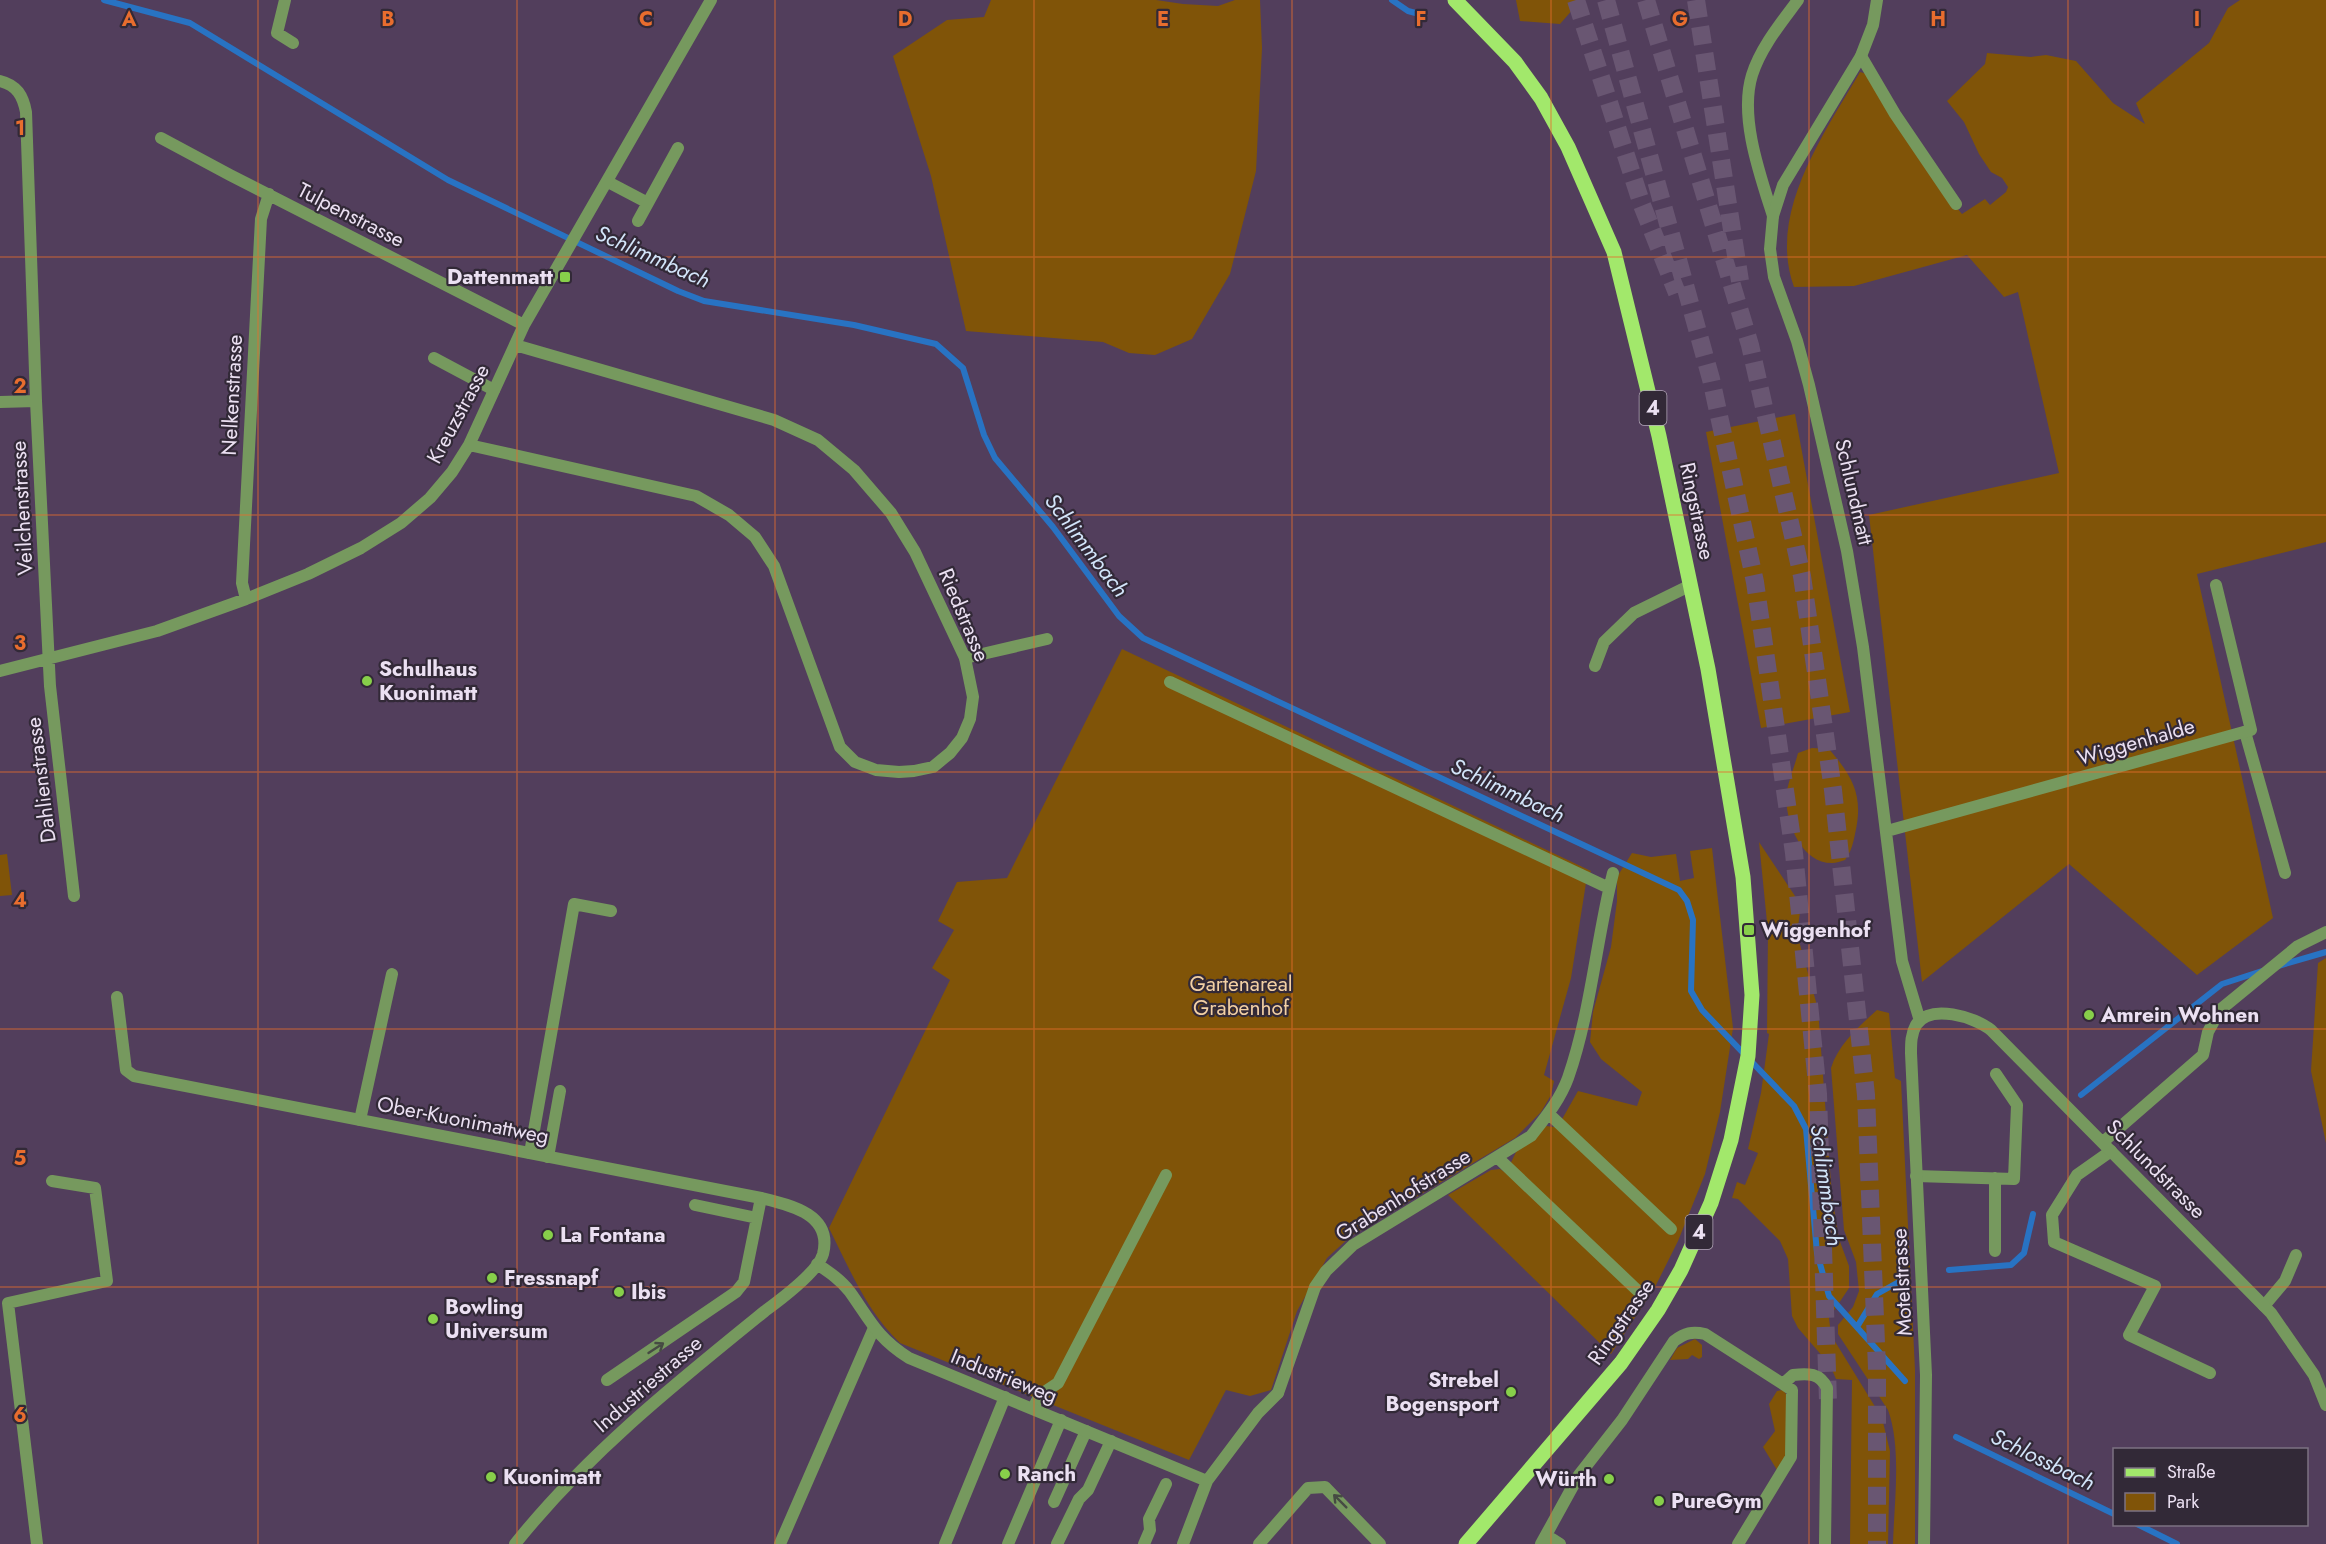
<svg xmlns="http://www.w3.org/2000/svg" width="2326" height="1544" font-family="Jost,sans-serif">
	<rect width="100%" height="100%" fill="#523e5c"/>
	<path fill="#805408" d="M991 0H1156L1183 4 1218 6 1235 0H1260L1262 48 1256 171 1230 274 1192 339 1155 355 1129 353 1103 342 966 331 931 176 893 56 947 20 984 17Z
		M1516 0H1581L1560 24 1520 21Z
		M2240 0H2326V542L2197 574 2273 918 2197 975 2069 864 1922 982 1869 515 2059 473 2018 292 2004 297 1967 255 1854 286 1794 287C1767 213 1824 134 1860 72L1867 74 1947 196 1962 214 1985 199 1990 205 2006 192 2008 187 2002 178 1991 172 1979 154 1964 122 1947 101 1985 64 1987 53 2031 57 2046 55 2076 61 2113 103 2145 124 2136 103 2209 43 2228 8Z
		M1795 414 1850 712 1761 728 1706 432Z
		M1122 649 1591 871 1586 883 1571 978 1544 1075 1554 1081 1551 1095 1541 1112 1515 1138 1351 1236 1327 1258 1297 1311 1271 1390 1250 1396 1226 1390 1189 1460 900 1343C867 1312 849 1268 829 1228L950 980 932 968 954 930 938 921 957 882 1007 878Z
		M1812 748 1829 749C1853 777 1864 796 1855 834 1853 844 1851 852 1845 860 1841 861 1836 863 1832 863 1799 863 1783 816 1787 790 1790 777 1795 765 1798 753Z
		M1759 842 1801 905 1797 934 1818 1009 1832 1196 1839 1239 1849 1266V1288L1829 1318 1831 1335 1882 1418 1890 1451 1888 1544H1850L1852 1380 1836 1379 1830 1365 1798 1328 1792 1316 1788 1259 1780 1241 1738 1199 1732 1198 1737 1182 1745 1185 1758 1153 1748 1149 1761 1093 1769 1034 1767 1033 1768 932Z
		M1712 848 1733 1028 1720 1112 1705 1174 1678 1241 1656 1285 1611 1354 1448 1195 1491 1170 1500 1169 1506 1173 1516 1152 1546 1126 1554 1127 1561 1121 1578 1091 1637 1106 1642 1092 1601 1059 1590 1042 1593 1012 1611 947 1617 901V877L1632 853 1651 857 1676 854 1680 881 1694 878 1690 851Z
		M7 854 12 895 0 896V855Z
		M2326 958V1143L2311 1071 2318 963Z
		M1877 1010 1889 1013 1895 1078 1901 1081 1915 1370V1544H1893C1894 1503 1902 1449 1888 1410L1838 1334V1325L1853 1307 1859 1291 1856 1262 1844 1230 1831 1068C1838 1045 1859 1026 1877 1010Z
		M1695 1339 1702 1345V1357L1699 1359 1692 1355 1688 1359 1670 1360 1677 1348Z
		M1783 1390 1786 1394V1455L1777 1470 1763 1447 1775 1431 1769 1404 1777 1391Z"/>
	<g fill="none" stroke-linecap="round" stroke-linejoin="round">
		<path stroke="#2873c3" stroke-width="6" d="M104 0 190 23 448 180 678 291 704 301 854 325 936 344 963 368 984 435 995 458 1053 527 1119 616 1143 638 1679 890 1687 901 1693 920 1691 991 1702 1010 1794 1106 1806 1129 1817 1253 1829 1296 1905 1381
			M1392 0 1408 11 1423 15
			M2278 966 2326 952
			M2081 1095 2222 984 2262 971
			M1949 1270 2011 1265 2024 1253 2033 1214
			M1857 1327 1877 1294 1904 1279
			M1956 1437 2114 1514
			M2137 1524 2177 1544"/>
		<path stroke="#695672" stroke-width="18" stroke-dasharray="18 9" stroke-linecap="butt" d="M1576 0 1642 205 1677 293
			M1606 0 1711 379 1755 582 1794 853 1818 1094 1828 1401
			M1646 0 1750 345 1802 576 1833 790 1866 1095 1877 1368V1544
			M1696 0 1740 281"/>
		<path stroke="#76995e" stroke-width="12" d="M285 0 277 33 293 43
			M1861 56 1895 114 1956 204
			M608 182 648 203
			M1773 216C1760 175 1739 117 1752 75 1761 47 1781 23 1798 0
			M638 221 678 148
			M434 358 494 390
			M965 658 1047 639
			M1595 666 1604 642 1634 613 1691 585
			M1170 682 1609 888
			M2245 732 2285 873
			M1549 1114 1671 1229
			M360 1120 392 974
			M2111 1151 2077 1175 2052 1215 2054 1242 2155 1286 2129 1335 2210 1373
			M530 1153 574 904 611 911
			M548 1157 560 1091
			M1498 1158 1638 1291
			M1916 1176 2014 1179 2017 1105 1996 1074
			M695 1205 757 1218
			M1995 1251V1178
			M2264 1306 2285 1281 2296 1255
			M607 1380 736 1292 744 1282 761 1198
			M1278 1393 1315 1287 1326 1271 1353 1245 1531 1136C1545 1118 1560 1100 1568 1078 1591 1012 1596 941 1613 873
			M1033 1408 1040 1395 1058 1383 1166 1175
			M1054 1502 1086 1431
			M1546 1535 1579 1475 1622 1420 1674 1341C1685 1333 1692 1331 1705 1334L1783 1384 1793 1375C1808 1373 1820 1373 1827 1388L1825 1544
			M780 1544 874 1328
			M945 1544 1005 1397
			M1008 1544 1061 1420
			M1057 1544 1079 1499 1088 1490 1111 1441
			M1144 1544 1150 1530 1149 1519 1166 1484
			M1259 1544 1308 1488 1325 1487 1380 1544
			M1541 1544 1546 1535 1560 1544
			M1738 1544 1791 1457 1792 1390 1783 1384"/>
		<path stroke="#76995e" stroke-width="12" d="M1877 0 1873 25 1861 56 1783 185 1773 216 1770 249 1774 277 1797 341 1809 385 1847 551 1863 647 1902 961 1920 1021
			M0 81C17 85 23 96 26 112L36 401 50 686 74 896
			M161 138 230 175 524 325
			M0 402 36 401
			M469 445 696 496 729 515 755 537 774 566 840 747 855 762 876 770 899 772 914 771 933 767 950 753 962 738 970 719 973 697 965 658 915 552 891 513 854 470 818 440 774 420 515 345
			M246 599 242 583 261 219 269 194
			M0 671 157 631 246 599 308 574 361 548 401 523 430 498 452 472 469 445 524 325 711 0
			M1887 831 2251 730 2216 585
			M117 997 126 1070 134 1076 761 1198C790 1205 833 1214 823 1254 818 1272 780 1300 765 1311 676 1383 587 1454 515 1544
			M2103 1142 2203 1055 2208 1032 2220 1010 2298 946 2326 932
			M817 1264C829 1272 841 1280 850 1292 870 1320 877 1338 909 1358L1207 1481
			M37 1544 8 1303 107 1281 95 1188 52 1181
			M1183 1544 1207 1481 1258 1413 1278 1393
			M1924 1544 1926 1375 1911 1053C1911 1043 1911 1034 1916 1025 1930 1003 1975 1017 1991 1030L2271 1313 2314 1375 2326 1405"/>
		<path stroke="#a2e86b" stroke-width="15" d="M1455 0 1515 62 1541 98 1568 147 1614 252 1659 436 1708 669 1743 877 1752 995 1748 1056 1731 1140 1711 1203 1681 1270 1658 1310 1621 1363 1466 1544"/>
	</g>
	<defs><path id="oneway-shaft" d="M-6 0H5M1.5-3L5.5 0L1.5 3" fill="none" stroke-width="1.6" stroke-linecap="round" stroke-linejoin="round" transform="scale(1.5)"/></defs>
	<g stroke="#464b43">
		<use href="#oneway-shaft" transform="translate(656 1348) rotate(-33)"/>
		<use href="#oneway-shaft" transform="translate(1340 1501) rotate(-135)"/>
	</g>
	<path fill="none" stroke="#e86d2e" stroke-width="1.5" stroke-opacity="0.55" d="M258 0V1544M517 0V1544M775 0V1544M1034 0V1544M1292 0V1544M1551 0V1544M1809 0V1544M2068 0V1544M0 257H2326M0 515H2326M0 772H2326M0 1029H2326M0 1287H2326"/>
	<g fill="#87cf4a" stroke="#322937" stroke-width="2">
		<rect x="559" y="271" width="12" height="12" rx="3"/>
		<circle cx="367" cy="681" r="6"/>
		<rect x="1743" y="924" width="12" height="12" rx="3"/>
		<circle cx="2089" cy="1015" r="6"/>
		<circle cx="548" cy="1235" r="6"/>
		<circle cx="492" cy="1278" r="6"/>
		<circle cx="619" cy="1292" r="6"/>
		<circle cx="433" cy="1319" r="6"/>
		<circle cx="1511" cy="1392" r="6"/>
		<circle cx="1005" cy="1474" r="6"/>
		<circle cx="491" cy="1477" r="6"/>
		<circle cx="1609" cy="1479" r="6"/>
		<circle cx="1659" cy="1501" r="6"/>
	</g>
	<g text-anchor="middle" stroke-width="4.5" stroke-linejoin="round" paint-order="stroke">
		<g fill="#322937" stroke="#b4a9ba" stroke-width="1.5">
			<rect x="1639.5" y="391" width="27" height="34" rx="4.5"/>
			<rect x="1685.5" y="1215" width="27" height="34" rx="4.5"/>
		</g>
		<g font-size="20" font-weight="bold" fill="#ebe0f2">
			<text x="1653" y="415">4</text>
			<text x="1699" y="1239">4</text>
		</g>
		<g font-size="21" fill="#ebe0f2" stroke="#322937">
			<text transform="translate(351 215) rotate(27)" y="7">Tulpenstrasse</text>
			<text transform="translate(232 395) rotate(-87)" y="7">Nelkenstrasse</text>
			<text transform="translate(458 414) rotate(-62)" y="7">Kreuzstrasse</text>
			<text transform="translate(1854 492) rotate(77)" y="7">Schlundmatt</text>
			<text transform="translate(22 508) rotate(-93)" y="7">Veilchenstrasse</text>
			<text transform="translate(1697 511) rotate(78)" y="7">Ringstrasse</text>
			<text transform="translate(964 615) rotate(67)" y="7">Riedstrasse</text>
			<text transform="translate(2136 742) rotate(-16)" y="7">Wiggenhalde</text>
			<text transform="translate(41 780) rotate(-97)" y="7">Dahlienstrasse</text>
			<text transform="translate(463 1120) rotate(11)" y="7">Ober-Kuonimattweg</text>
			<text transform="translate(2156 1169) rotate(45)" y="7">Schlundstrasse</text>
			<text transform="translate(1403 1195) rotate(-32)" y="7">Grabenhofstrasse</text>
			<text transform="translate(1902 1282) rotate(-93)" y="7">Motelstrasse</text>
			<text transform="translate(1621 1322) rotate(-55)" y="7">Ringstrasse</text>
			<text transform="translate(1004 1376) rotate(22)" y="7">Industrieweg</text>
			<text transform="translate(648 1384) rotate(-41)" y="7">Industriestrasse</text>
		</g>
		<g font-size="21" font-weight="bold" fill="#ebe0f2" stroke="#322937" text-anchor="start">
			<text x="553" y="284" text-anchor="end">Dattenmatt</text>
			<text x="379" y="676">Schulhaus<tspan x="379" dy="24">Kuonimatt</tspan></text>
			<text x="1761" y="937">Wiggenhof</text>
			<text x="2101" y="1022">Amrein Wohnen</text>
			<text x="560" y="1242">La Fontana</text>
			<text x="504" y="1285">Fressnapf</text>
			<text x="631" y="1299">Ibis</text>
			<text x="445" y="1314">Bowling<tspan x="445" dy="24">Universum</tspan></text>
			<text x="1499" y="1387" text-anchor="end">Strebel<tspan x="1499" dy="24">Bogensport</tspan></text>
			<text x="1017" y="1481">Ranch</text>
			<text x="503" y="1484">Kuonimatt</text>
			<text x="1597" y="1486" text-anchor="end">Würth</text>
			<text x="1671" y="1508">PureGym</text>
		</g>
		<g font-size="21" fill="#f3d0a4" stroke="#322937">
			<text x="1241" y="991">Gartenareal<tspan x="1241" dy="24">Grabenhof</tspan></text>
		</g>
		<g font-size="22" font-style="italic" fill="#d3e5fa" stroke="#322937">
			<text transform="translate(653 256) rotate(24)" y="8">Schlimmbach</text>
			<text transform="translate(1087 545) rotate(53)" y="8">Schlimmbach</text>
			<text transform="translate(1508 790) rotate(25)" y="8">Schlimmbach</text>
			<text transform="translate(1827 1185) rotate(82)" y="8">Schlimmbach</text>
			<text transform="translate(2043 1459) rotate(26)" y="8">Schlossbach</text>
		</g>
	</g>
	<g font-size="20" text-anchor="middle" font-weight="bold" fill="#e86d2e" stroke="#322937" stroke-width="4.5" stroke-linejoin="round" paint-order="stroke">
		<text x="129" y="26">A</text>
		<text x="388" y="26">B</text>
		<text x="646" y="26">C</text>
		<text x="905" y="26">D</text>
		<text x="1163" y="26">E</text>
		<text x="1421" y="26">F</text>
		<text x="1680" y="26">G</text>
		<text x="1938" y="26">H</text>
		<text x="2197" y="26">I</text>
		<text x="20" y="135">1</text>
		<text x="20" y="393">2</text>
		<text x="20" y="650">3</text>
		<text x="20" y="907">4</text>
		<text x="20" y="1165">5</text>
		<text x="20" y="1422">6</text>
	</g>
	<rect x="2113" y="1448" width="195" height="78" fill="#322937" stroke="#7c7282" stroke-width="1.5"/>
	<rect x="2125" y="1468" width="30" height="9" fill="#a2e86b" stroke="#7c7282" stroke-width="1.5"/>
	<text x="2167" y="1478" font-size="18" fill="#ebe0f2">Straße</text>
	<rect x="2125" y="1493" width="30" height="18" fill="#805408" stroke="#7c7282" stroke-width="1.5"/>
	<text x="2167" y="1508" font-size="18" fill="#ebe0f2">Park</text>
</svg>
